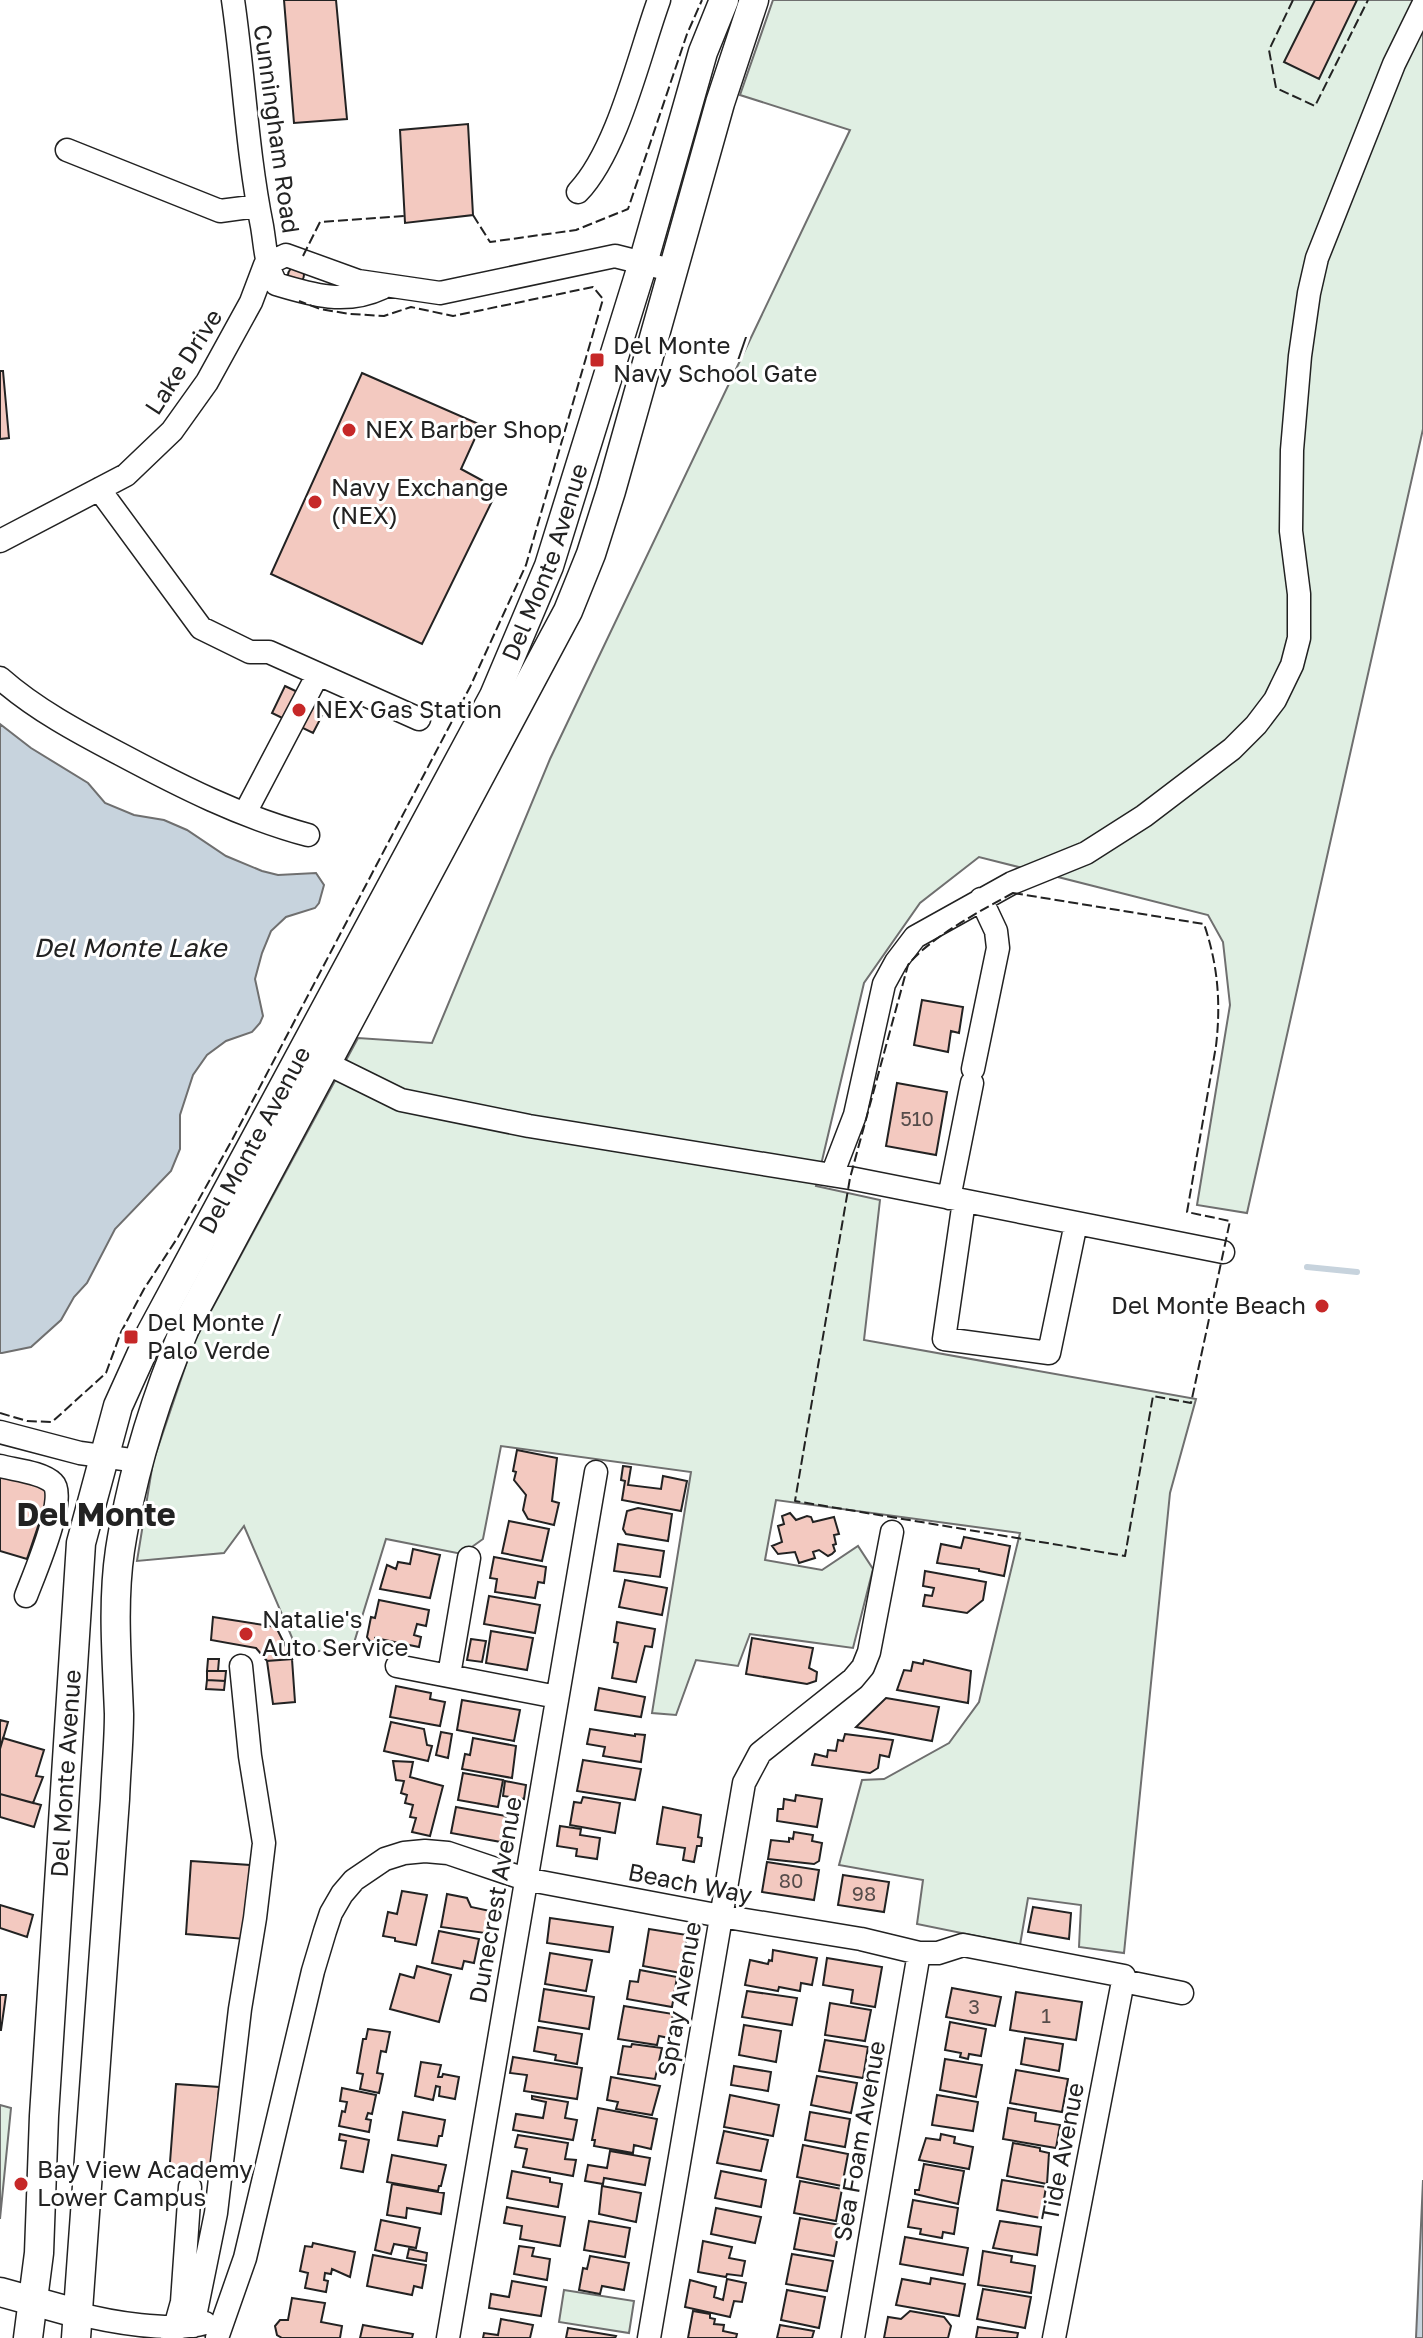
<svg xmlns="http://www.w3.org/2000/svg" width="1423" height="2338" font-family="'Golos Text',sans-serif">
	<rect width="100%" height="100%" fill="#fff"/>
	<path fill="#e0efe3" stroke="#6f6f6f" stroke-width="2" d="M773 0H1423V429L1247 1213 1197 1205 1230 1005 1223 942 1208 915 979 857 920 903 864 983 816 1186 880 1200 864 1340 1196 1399 1170 1493 1124 1953 1079 1947 1081 1905 1028 1898 1020 1945 917 1924 923 1880 839 1865 862 1780 884 1779 949 1743 979 1702 1020 1533 776 1500 765 1560 822 1570 858 1546 873 1569 853 1648 750 1634 738 1666 696 1660 676 1715 652 1713 691 1472 501 1446 483 1539 462 1554 386 1539 353 1646 299 1654 244 1526 224 1553 137 1561 153 1462 193 1344 358 1038 432 1043 550 759 850 130 740 95Z
		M0 2105 11 2108 0 2219Z
		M564 2290 634 2301 629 2333 559 2322Z"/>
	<path fill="#c7d3dd" stroke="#6f6f6f" stroke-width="2" d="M0 724 31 748 88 783 105 803 134 815 164 820 187 830 226 856 262 871 278 875 316 873 324 885 319 903 315 908 286 917 271 931 262 953 255 979 263 1016 260 1023 252 1032 226 1041 207 1055 193 1075 180 1115V1149L171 1171 115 1229 87 1283 74 1297 61 1320 31 1347 2 1353H0Z
		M1423 2180V2338H1416Z"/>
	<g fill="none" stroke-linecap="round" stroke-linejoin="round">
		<path stroke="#c7d3dd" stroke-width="6" d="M1307 1267 1357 1272"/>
	</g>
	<path fill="#f3c9c0" stroke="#222" stroke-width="2" d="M284 0H336L347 119 294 123Z
		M1315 0H1357L1319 79 1284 62Z
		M468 124 473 215 405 223 400 130Z
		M288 275a8 8 0 1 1 16 0a8 8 0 1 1-16 0Z
		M0 371H3L9 438 0 439Z
		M362 373 481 425 461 469 498 489 422 644 271 574Z
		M285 686 327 706 313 733 272 713Z
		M922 1000 963 1007 959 1033 951 1031 948 1052 914 1045Z
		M897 1083 947 1092 936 1155 886 1146Z
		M517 1450 557 1458 552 1501 559 1503 554 1525 528 1519 523 1510 526 1495 514 1480 516 1472 513 1471Z
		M623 1466 631 1467 628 1485 661 1489 663 1476 687 1481 681 1511 622 1500 625 1481 621 1480Z
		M0 1472 51 1488 27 1559 0 1551Z
		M638 1508 672 1514 668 1541 626 1534 623 1529 627 1511Z
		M790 1513 796 1520 807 1516 811 1517 813 1522 834 1517 839 1534 834 1535 836 1544 833 1545 835 1551 832 1554 828 1556 819 1550 813 1552 815 1558 799 1563 795 1552 778 1554 772 1546 782 1542 778 1526 784 1524 782 1516Z
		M509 1521 549 1529 542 1561 502 1553Z
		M964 1537 1010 1546 1004 1576 979 1571V1569L937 1563 941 1544 961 1548Z
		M618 1544 664 1551 660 1577 614 1571Z
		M413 1549 440 1555 430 1598 380 1589 387 1565 396 1569 398 1562 410 1564Z
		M494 1557 546 1567 544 1583 538 1582 535 1598 495 1592 497 1579 490 1578Z
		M925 1571 986 1582 983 1600 967 1613 923 1606 925 1595 932 1596 934 1588 923 1586Z
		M625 1580 667 1588 662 1615 619 1607Z
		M489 1596 540 1605 535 1633 484 1624Z
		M379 1600 429 1610 426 1626 417 1624 414 1635 421 1637 419 1647 375 1638V1642L370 1641 367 1637 371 1617 375 1618Z
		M213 1617 276 1627 292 1659 267 1661 256 1648 211 1640Z
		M617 1622 655 1629 652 1647 645 1646 636 1682 612 1678 618 1643 614 1642Z
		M491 1631 533 1638 527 1670 486 1663Z
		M752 1638 813 1648 809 1668 817 1672 816 1681 807 1684 746 1674Z
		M471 1639 486 1641 482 1662 467 1660Z
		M208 1659H219L218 1671H207Z
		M292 1659 295 1702 273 1704 267 1661Z
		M924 1660 971 1671 968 1703 897 1690 904 1670 911 1671 913 1662 923 1664Z
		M207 1671H226L225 1681 207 1680Z
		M207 1680 225 1681 224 1690 206 1689Z
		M396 1686 431 1693 430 1699 445 1702 440 1726 390 1717Z
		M599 1688 645 1697 641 1717 595 1710Z
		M886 1698 939 1707 932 1741 856 1727Z
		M462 1700 520 1710 514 1741 457 1730Z
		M0 1720 8 1722 0 1749Z
		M391 1722 424 1729 427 1745 432 1746 428 1761 384 1751Z
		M590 1729 635 1736V1734L645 1735 641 1762 603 1756 605 1747 587 1744Z
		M441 1732 452 1734 448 1758 436 1755Z
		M845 1734 893 1740 889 1757 880 1755 878 1768 870 1773 812 1765 815 1754 827 1757 828 1750 836 1751 838 1740 843 1741Z
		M3 1738 44 1750 36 1776 43 1777 33 1803 0 1794V1749Z
		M473 1738 516 1746 512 1778 462 1769 465 1754 470 1755Z
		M583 1760 641 1769 635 1800 577 1791Z
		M393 1761 413 1762 410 1777 443 1786 430 1836 412 1832 416 1818 410 1817 413 1805 405 1803 407 1795 401 1793 404 1781 396 1780Z
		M463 1773 503 1780 498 1807 458 1800Z
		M505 1781 526 1785 524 1799 503 1796Z
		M0 1794 41 1805 34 1827 0 1817Z
		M796 1795 822 1799 817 1827 777 1821 778 1809H783L784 1799 795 1801Z
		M583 1797 620 1803 615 1833 570 1825 574 1802 581 1803Z
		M456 1807 506 1816 501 1842 451 1833Z
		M663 1807 701 1815 698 1837 702 1838 701 1846H697L694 1862 683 1860 685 1848 657 1844Z
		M560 1826 581 1829 580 1835 600 1838 597 1859 576 1856 577 1849 557 1846Z
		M794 1832 813 1835 812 1841 822 1843 819 1861 814 1864 768 1859 771 1840 789 1842V1838L793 1839Z
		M191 1861 250 1865 245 1939 186 1934Z
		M767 1862 819 1870 814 1900 762 1892Z
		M843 1875 889 1882 884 1912 838 1905Z
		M402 1891 427 1895 416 1945 395 1941V1938L383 1936 388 1912 397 1914Z
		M447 1894 467 1898 471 1907 490 1911 485 1933 441 1927Z
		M0 1905 33 1915 27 1937 0 1928Z
		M1033 1907 1071 1913 1069 1939 1028 1932Z
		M550 1918 613 1927 609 1952 547 1943Z
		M649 1929 687 1935 681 1973 643 1966Z
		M439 1931 479 1939 474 1963 464 1961 462 1969 432 1963Z
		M773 1950 817 1958 812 1985 801 1983 800 1991 779 1987 778 1991 745 1985 750 1960 768 1964 769 1960 772 1961Z
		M550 1953 592 1960 586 1991 545 1984Z
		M827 1958 882 1967 875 2007 851 2003 853 1990 823 1985Z
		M417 1966 451 1975 439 2022 390 2009 400 1974 414 1978Z
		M640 1970 677 1977 672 2007 627 1999 630 1981 638 1982Z
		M952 1988 1001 1997 995 2026 946 2017Z
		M544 1989 594 1997 589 2029 539 2021Z
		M747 1991 797 1998 792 2025 742 2017Z
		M1016 1992 1082 2002 1076 2040 1010 2030Z
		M0 1995H6L1 2030H0Z
		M830 2003 871 2010 865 2041 825 2035Z
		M624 2006 673 2014 669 2038 659 2036 657 2045 618 2039Z
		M950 2022 986 2029 981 2056 969 2054 968 2059 960 2057 961 2053 945 2050Z
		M744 2025 781 2031 776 2062 739 2055Z
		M538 2027 582 2034 577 2064 555 2060 556 2055 534 2051Z
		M368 2029 390 2032 386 2052 381 2051 377 2073 383 2074 379 2093 360 2089 363 2074 357 2073 363 2039H366Z
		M1025 2038 1063 2044 1059 2071 1021 2064Z
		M825 2040 868 2047 863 2078 819 2071Z
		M632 2044 662 2048 655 2079 618 2074 623 2046 631 2047Z
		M513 2057 582 2068 577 2099 524 2091 527 2075 510 2073Z
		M945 2059 982 2065 976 2097 940 2090Z
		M421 2062 441 2065 438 2077H442L443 2074 459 2077 455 2099 439 2096 440 2087 436 2086 433 2100 415 2096Z
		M734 2066 771 2072 768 2091 731 2085Z
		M1016 2070 1068 2079 1062 2112 1010 2103Z
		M817 2076 857 2083 851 2113 811 2105Z
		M611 2077 660 2086 652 2115 616 2109 618 2102 607 2100Z
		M176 2084 219 2087 213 2178 169 2175Z
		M342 2088 376 2095 372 2114 368 2113 366 2119 371 2120 369 2132 339 2126 342 2111 345 2112 347 2102 340 2101Z
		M730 2095 779 2105 773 2136 724 2127Z
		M937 2095 978 2102 973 2131 932 2125Z
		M532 2096 568 2102 565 2118 577 2120 573 2140 513 2130 516 2114 543 2118 546 2102 532 2099Z
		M598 2108 657 2119 651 2149 634 2145 633 2153 594 2146 595 2140H592Z
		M1008 2108 1036 2113 1035 2121 1060 2125 1056 2148 1003 2139Z
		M403 2112 445 2120 442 2136H439L437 2146 398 2140Z
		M810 2112 850 2119 845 2147 805 2140Z
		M724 2131 768 2140 761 2171 717 2163Z
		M340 2134 369 2140 363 2172 341 2168 346 2141 339 2140Z
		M941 2134 955 2137 954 2143 973 2147 969 2169 919 2160 926 2138 940 2140Z
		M518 2135 568 2143 565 2159 576 2160 573 2176 523 2167 527 2149 515 2147Z
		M1013 2143 1040 2148V2151L1049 2153 1047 2184 1007 2176Z
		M803 2145 848 2154 842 2186 797 2177Z
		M610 2151 650 2158 645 2185 604 2178 603 2184 585 2181 588 2165 607 2168Z
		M392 2155 446 2165 441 2186H439L438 2191 387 2182Z
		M924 2164 964 2171 958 2204 915 2194V2190H919Z
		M512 2171 550 2178V2182L562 2184 558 2207 507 2198Z
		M721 2171 766 2180 761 2207 715 2198Z
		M1002 2180 1046 2187 1041 2218 997 2210Z
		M800 2181 842 2189 836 2221 794 2213Z
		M392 2184 444 2193 441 2214 407 2208 406 2218 387 2215Z
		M602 2186 641 2193 636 2222 599 2214Z
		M913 2200 958 2208 954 2234 943 2232 942 2238 920 2234 921 2229 908 2227Z
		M507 2207 565 2217 560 2246 520 2239 522 2226 504 2223Z
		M716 2208 761 2217 755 2243 711 2234Z
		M800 2218 840 2225 834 2256 794 2249Z
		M381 2220 420 2228 416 2248 394 2244 391 2254 375 2250Z
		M589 2221 630 2228 625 2257 584 2250Z
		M1000 2221 1041 2227 1037 2255 993 2248Z
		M905 2237 968 2248 963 2275 900 2264Z
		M703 2241 732 2247 729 2258 745 2261 742 2276 727 2274 726 2277 698 2272Z
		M313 2243 355 2252 350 2277 332 2269 331 2274 325 2273 324 2280 328 2281 326 2292 305 2288 308 2273 300 2271 305 2246 312 2247Z
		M519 2246 534 2248 532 2256 550 2259 547 2280 514 2274Z
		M409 2249 427 2253 426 2261 407 2258Z
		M983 2251 1012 2256 1011 2262 1035 2266 1031 2293 978 2285Z
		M792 2254 833 2261 827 2291 786 2284Z
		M373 2255 426 2265 422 2288 414 2286 412 2295 367 2286Z
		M590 2256 629 2263 624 2290 602 2286 600 2294 579 2290 583 2268 587 2269Z
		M931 2278 965 2284 959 2316 896 2305 902 2279 930 2284Z
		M727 2279 746 2283 742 2302 734 2301 730 2317 685 2307 690 2280 716 2287 714 2297 723 2300Z
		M512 2281 546 2287 541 2316 489 2308 491 2294 509 2297Z
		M983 2289 1031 2297 1025 2328 977 2319Z
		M787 2290 825 2297 819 2328 781 2320Z
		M292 2298 325 2303 321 2322 342 2326 340 2338H282L277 2335 275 2326 280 2320H288Z
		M693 2311 710 2314V2318L715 2319 714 2324 724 2325 723 2331 737 2334 736 2338H688Z
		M910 2311 944 2317 951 2326 948 2338H884L888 2317 901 2319Z
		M501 2319 533 2325 530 2338H483L484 2333 498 2335Z
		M363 2325 413 2334 412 2338H360Z
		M780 2325 814 2331 812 2338H777Z
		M978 2327 1018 2333 1017 2338H976Z
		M568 2328 616 2336 615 2338H566Z"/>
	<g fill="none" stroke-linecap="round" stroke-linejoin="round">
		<g stroke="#222" stroke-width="25">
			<path id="minor" d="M233 0C244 75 247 152 262 226 266 250 265 263 276 284 312 295 346 305 382 288
				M67 150 220 211 258 206
				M578 192C618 150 639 55 659 0
				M265 265 286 255 358 281 440 293 615 256 675 271
				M99 489 201 628 250 652H269L419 719
				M0 541 126 475 172 431 207 382 251 302 265 265
				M0 678C35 709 78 732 120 754 180 786 241 817 308 835
				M245 813 318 674
				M326 1063 401 1100 529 1126 850 1178 1223 1252
				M973 1069 998 948 996 931 981 899
				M832 1175 855 1115 884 984 896 962 915 937 1012 883 1086 853 1144 816 1232 749 1256 725 1275 700 1292 665 1299 638V594L1291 531 1292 450 1300 356 1309 293 1317 258 1394 64 1423 5
				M949 1198 972 1083
				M964 1201 944 1339 1049 1353 1076 1223
				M0 1432 80 1453 138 1461
				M0 1466C15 1470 42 1472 53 1483 68 1497 33 1577 26 1596
				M397 1666 557 1697
				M449 1675 469 1558
				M1123 1981 1182 1993
				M76 2313C109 2322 172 2333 205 2323
				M193 2326 216 2213 240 2009 255 1918 264 1843 250 1756 241 1666
				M172 2338 182 2302 190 2187
				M217 2338 245 2258 313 1971 325 1931 331 1913 342 1894 354 1880 385 1859 404 1853 425 1851 448 1853 525 1879 721 1916 861 1939 919 1953H938L963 1945 1124 1976 1054 2338
				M448 2338 596 1472
				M649 2338 744 1783 760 1753 853 1679 863 1667 869 1652 892 1532
				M853 2338 919 1953"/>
		</g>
		<g stroke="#222" stroke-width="31">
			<g id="major">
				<path d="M0 2292 76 2313"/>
				<path id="s1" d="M28 2338 39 2253 44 2116 81 1543 118 1406 151 1333 494 696 549 566 643 263 703 52 724 0"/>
				<path d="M76 2338 115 1799C116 1771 119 1742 119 1714 117 1660 112 1604 120 1550 132 1473 155 1399 185 1328L568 611 591 554 611 491 720 103 754 0"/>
			</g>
		</g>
		<use href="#minor" stroke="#fff" stroke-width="22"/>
		<use href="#major" stroke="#fff" stroke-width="28"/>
		<path stroke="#222" stroke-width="2" stroke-dasharray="10 4" stroke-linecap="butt" d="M1293 0 1269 50 1276 88 1315 106 1368 0
			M473 215 490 242 576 230 628 209 687 34 702 0
			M303 256 320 222 405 216
			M1013 893 1204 924C1218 965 1221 1003 1216 1046L1187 1212 1230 1221 1191 1403 1153 1396 1125 1556 795 1501 850 1178 908 965C929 938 982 910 1013 893Z
			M0 1413 27 1421 52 1422 106 1373 121 1332 144 1289 178 1237 232 1140 470 687 526 565 603 299 593 287 453 316 411 307 384 316 350 314 320 309 299 301"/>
	</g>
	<g fill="#c62828" stroke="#fff" stroke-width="3">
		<rect x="589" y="352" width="16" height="16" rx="4"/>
		<circle cx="349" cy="430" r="8"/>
		<circle cx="315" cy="502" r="8"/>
		<circle cx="299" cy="710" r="8"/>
		<circle cx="1322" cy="1306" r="8"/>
		<rect x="123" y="1329" width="16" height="16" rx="4"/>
		<circle cx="246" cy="1634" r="8"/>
		<circle cx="21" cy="2184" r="8"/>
	</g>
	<g text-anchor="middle" stroke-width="6" stroke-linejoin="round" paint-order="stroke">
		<g font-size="20" fill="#564c4a">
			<text x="917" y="1126">510</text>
			<text x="791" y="1888">80</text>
			<text x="864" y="1901">98</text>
			<text x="974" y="2014">3</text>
			<text x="1046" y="2023">1</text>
		</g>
		<g font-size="24" fill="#222" stroke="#fff">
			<text transform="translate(276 129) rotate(82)" y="8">Cunningham Road</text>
			<text transform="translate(184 362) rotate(-57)" y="8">Lake Drive</text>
			<text dy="8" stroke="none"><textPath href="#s1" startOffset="1886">Del Monte Avenue</textPath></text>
			<text dy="8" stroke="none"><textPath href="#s1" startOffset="1238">Del Monte Avenue</textPath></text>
			<text dy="8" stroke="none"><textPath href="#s1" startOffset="566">Del Monte Avenue</textPath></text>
			<text transform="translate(690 1884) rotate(11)" y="8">Beach Way</text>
			<text transform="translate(496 1900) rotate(-80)" y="8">Dunecrest Avenue</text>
			<text transform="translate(680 1999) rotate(-80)" y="8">Spray Avenue</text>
			<text transform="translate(860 2141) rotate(-80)" y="8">Sea Foam Avenue</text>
			<text transform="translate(1063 2152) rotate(-79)" y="8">Tide Avenue</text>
		</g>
		<g font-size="24" fill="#222" stroke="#fff" text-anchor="start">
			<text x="613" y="354">Del Monte /<tspan x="613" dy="28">Navy School Gate</tspan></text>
			<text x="365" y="438">NEX Barber Shop</text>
			<text x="331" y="496">Navy Exchange<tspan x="331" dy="28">(NEX)</tspan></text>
			<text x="315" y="718">NEX Gas Station</text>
			<text x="1306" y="1314" text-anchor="end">Del Monte Beach</text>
			<text x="147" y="1331">Del Monte /<tspan x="147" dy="28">Palo Verde</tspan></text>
			<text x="262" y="1628">Natalie's<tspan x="262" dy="28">Auto Service</tspan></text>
			<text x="37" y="2178">Bay View Academy<tspan x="37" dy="28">Lower Campus</tspan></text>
		</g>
		<g font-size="26" font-style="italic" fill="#222" stroke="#fff">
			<text x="130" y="957">Del Monte Lake</text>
		</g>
		<g font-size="32" font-weight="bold" fill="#222" stroke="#fff">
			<text x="96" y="1526">Del Monte</text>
		</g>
	</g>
</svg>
